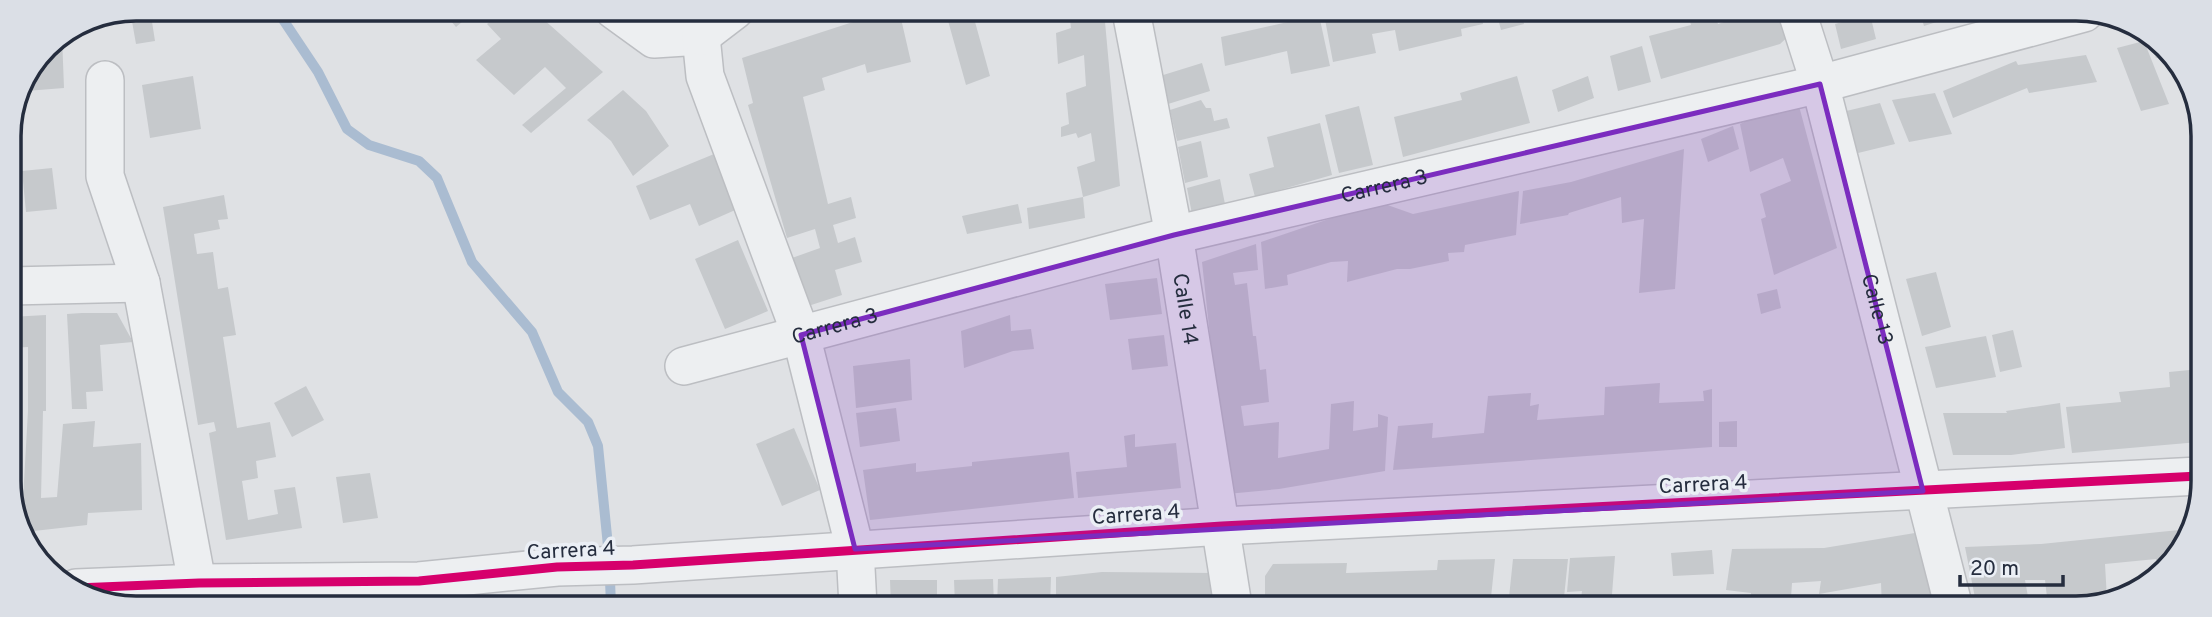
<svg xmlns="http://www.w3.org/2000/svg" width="2212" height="617" font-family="Overpass,sans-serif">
	<rect width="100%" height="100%" fill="#dfe1e4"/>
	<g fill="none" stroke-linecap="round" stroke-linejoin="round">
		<path stroke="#aabcd1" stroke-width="10" d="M276 9 318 72 347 129 369 145 419 161 437 178 472 262 532 332 558 392 588 422 598 446 609 556 611 605"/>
	</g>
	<path fill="#c6c9cc" d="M150 9 155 41 136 44 130 10Z
		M441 9H477L456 27Z
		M503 10H533L603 72 531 133 522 125 566 88 545 67 514 95 476 60 501 39 487 24Z
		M640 10H675L680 22 649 34Z
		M899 10 911 62 867 73 865 64 822 78 825 90 803 97 828 204 851 197 856 218 833 225 838 243 855 237 862 262 835 270 842 295 805 307 792 258 820 248 815 229 787 238 748 105 753 103 742 58 856 21Z
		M945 10 972 11 990 76 966 85Z
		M989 11H1022L992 21Z
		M1069 11H1104L1120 186 1083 197 1085 218 1029 229 1027 208 1083 197 1077 167 1095 161 1091 133 1078 138 1076 133 1061 137V127L1069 124 1066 93 1086 86 1084 55 1058 64 1056 33 1071 28Z
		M1337 11 1521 12 1524 24 1501 30 1497 15 1482 19 1483 24 1461 29 1462 36 1399 51 1395 30 1372 34 1376 53 1333 62 1324 14Z
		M1708 12H1714L1718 24 1755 12H1788L1794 31 1780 44 1661 79 1649 36 1691 25 1689 17Z
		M1920 13H1965L1924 26Z
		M1870 14 1876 39 1841 49 1835 24Z
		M1319 15 1330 66 1291 74 1287 51 1225 66 1221 37Z
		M62 36 64 88 26 91 46 46Z
		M2154 39 2166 46 2170 54 2156 58 2149 40Z
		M2144 41 2169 104 2141 111 2117 48Z
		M1642 46 1651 82 1618 91 1610 56Z
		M2086 55 2097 82 2029 93 2027 88 1953 118 1943 91 2016 61 2018 65Z
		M1202 63 1210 91 1168 104 1160 76Z
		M193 76 201 129 150 138 142 85Z
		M1517 76 1530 123 1403 157 1394 117 1462 100 1460 93Z
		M1588 76 1594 98 1558 112 1552 90Z
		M623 90 646 111 669 146 633 176 611 141 587 120Z
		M1935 93 1952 134 1909 142 1892 100Z
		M1201 100 1206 108H1211L1214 121 1227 118 1230 128 1177 141 1170 110Z
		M1790 102 1799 106 1837 248 1774 275 1761 219 1766 217 1760 194 1791 181 1783 158 1750 172 1740 124Z
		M1880 103 1895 144 1858 153 1842 112Z
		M1359 106 1373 165 1339 173 1325 115Z
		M17 111 18 133 9 132Z
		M1320 123 1332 175 1255 197 1249 174 1274 167 1267 137Z
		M1733 126 1739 149 1708 162 1701 139Z
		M1201 141 1208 177 1185 183 1178 147Z
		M1684 149 1675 289 1639 293 1644 219 1622 223 1621 197 1569 213 1568 215 1520 224 1523 191 1571 182Z
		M719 152 742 207 699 226 690 204 650 220 636 186Z
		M9 168H13L18 242H10Z
		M52 168 57 209 26 212 22 171Z
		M1220 179 1225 204 1192 214 1187 188Z
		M1519 191 1516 235 1465 245 1464 252 1448 253 1449 261 1410 269H1397L1347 282 1348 261 1331 262 1287 275 1288 285 1265 289 1261 242 1379 202 1413 214Z
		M224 195 228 219 218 220 220 229 194 234 197 254 213 252 218 289 228 287 236 335 223 337 237 428 270 422 276 457 256 461 258 478 242 481 248 520 278 514 274 490 295 487 302 528 226 540 209 433 216 431 214 422 198 425 163 207Z
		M1018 204 1022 223 967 234 962 216Z
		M738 240 768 311 725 329 695 259Z
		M1256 244 1258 270 1233 273 1235 285 1247 283 1253 336H1256L1260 370 1266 369 1269 402 1241 406 1244 426 1279 422 1278 458 1329 449 1331 404 1354 401 1353 431 1378 427V414L1388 417 1385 471 1279 489 1227 494 1202 262Z
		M1936 272 1951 327 1922 336 1906 279Z
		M1157 278 1162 314 1110 320 1105 284Z
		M1777 289 1781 308 1761 314 1757 294Z
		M82 313H117L133 342 100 345 103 391 86 392 87 409H72L67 314Z
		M46 315V411H43L41 498 57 497 63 424 95 421 93 447 141 443 142 510 88 513 87 525 25 532 11 505V500L23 499 28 411V347L10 348V317Z
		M1010 315 1011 331 1031 329 1034 349 1013 351 964 368 961 331Z
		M2013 330 2022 367 2000 372 1992 335Z
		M1164 335 1168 366 1132 370 1128 339Z
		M1986 336 1996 377 1936 388 1925 347Z
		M910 359 912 400 856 408 853 366Z
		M2200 369 2199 442 2072 453 2066 407 2121 402 2119 392 2170 387 2169 372Z
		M1660 383 1659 403 1704 401 1703 391 1712 389V447L1393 470 1398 426 1433 423 1432 438 1484 433 1488 396 1531 393 1530 406 1539 404 1537 420 1604 415 1605 387Z
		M306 386 324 420 292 437 274 403Z
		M2060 403 2065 448 2011 455H1953L1943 413H2007L2006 411Z
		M896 408 900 441 860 447 856 413Z
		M1737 421V447H1719V422Z
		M794 428 820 490 782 506 756 444Z
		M1135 434V447L1176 443 1181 488 1078 498 1076 472 1127 467 1124 436Z
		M1069 452 1074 498 870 520 863 470 916 463V472L972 466V462Z
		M370 473 378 518 343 523 336 477Z
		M2189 529 2158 576 2156 559 2105 564 2107 599 2103 601 2048 606 2045 580H2025L2030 608H1977L1965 547 2041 544Z
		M1927 531 1937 608H1882L1881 583 1819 594 1821 581 1792 583 1791 598 1770 597 1769 606H1751V593L1726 590 1732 549 1824 548Z
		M1712 550 1714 574 1673 576 1671 553Z
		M1615 556 1611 607H1580L1582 591 1567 592 1570 558Z
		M1495 559 1490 607 1265 606V576L1273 564 1347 563 1346 573 1437 570 1438 560Z
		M1513 559H1568L1563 607H1508Z
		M1102 572 1215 573 1219 606H1056V577Z
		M1051 577 1050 606H997L998 579Z
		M993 579 994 605H955L954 580Z
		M890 580H937V606H891Z
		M460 589 461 605 313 604V602Z
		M830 599V605H788L787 604Z"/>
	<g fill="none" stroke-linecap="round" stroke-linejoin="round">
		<g stroke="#bcbec2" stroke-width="40">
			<g id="street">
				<path d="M614 10 654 39 701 36"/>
				<path id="s1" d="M1131 11 1174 235 1233 606"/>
				<path id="s2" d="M1797 12 1820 84 1954 608"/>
				<path d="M701 36 705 76 801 335 855 549 858 606"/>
				<path d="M701 36 735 10"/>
				<path d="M105 80V176L141 283 201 604"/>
				<path d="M10 286 141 283"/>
				<path id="s3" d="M684 366 1174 235 1820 84 2084 13"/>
				<path d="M76 588 199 583 419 581 557 567 633 565 1222 526 2199 476"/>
			</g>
		</g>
		<use href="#street" stroke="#edeff1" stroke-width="37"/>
		<g stroke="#ebeff5" stroke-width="13">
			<path id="cycleway" d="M76 588 199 583 419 581 557 567 633 565 1222 526 2199 476"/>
		</g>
		<use href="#cycleway" stroke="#d6006c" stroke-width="9"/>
	</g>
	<path fill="#7b2cbf" fill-opacity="0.2" stroke="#7b2cbf" stroke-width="5" stroke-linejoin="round" d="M1820 84 1923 491 855 549 801 335 1174 235Z"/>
	<g text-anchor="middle" stroke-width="7" stroke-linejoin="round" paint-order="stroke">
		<g font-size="21" fill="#252d3e" stroke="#ebeff5">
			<text dy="7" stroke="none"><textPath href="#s3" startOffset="723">Carrera 3</textPath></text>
			<text dy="7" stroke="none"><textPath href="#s1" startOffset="303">Calle 14</textPath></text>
			<text dy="7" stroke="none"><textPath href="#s2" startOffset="308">Calle 13</textPath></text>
			<text dy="7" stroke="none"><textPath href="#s3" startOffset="156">Carrera 3</textPath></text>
			<text transform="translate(1703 484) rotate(-3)" y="7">Carrera 4</text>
			<text transform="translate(1136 514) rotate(-4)" y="7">Carrera 4</text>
			<text transform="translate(571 550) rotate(-3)" y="7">Carrera 4</text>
		</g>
	</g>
	<path d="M0 0H2212V617H0ZM136 21H2076A115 115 0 0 1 2191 136V481A115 115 0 0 1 2076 596H136A115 115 0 0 1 21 481V136A115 115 0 0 1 136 21Z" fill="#dbdfe6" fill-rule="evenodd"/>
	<path fill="none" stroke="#252d3e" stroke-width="3.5" d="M136 21H2076A115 115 0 0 1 2191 136V481A115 115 0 0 1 2076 596H136A115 115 0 0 1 21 481V136A115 115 0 0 1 136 21Z"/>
	<path d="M1960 575v10h103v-10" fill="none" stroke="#252d3e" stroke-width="3.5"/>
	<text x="1970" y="575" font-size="21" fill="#252d3e" stroke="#ebeff5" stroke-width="5" paint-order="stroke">20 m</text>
</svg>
